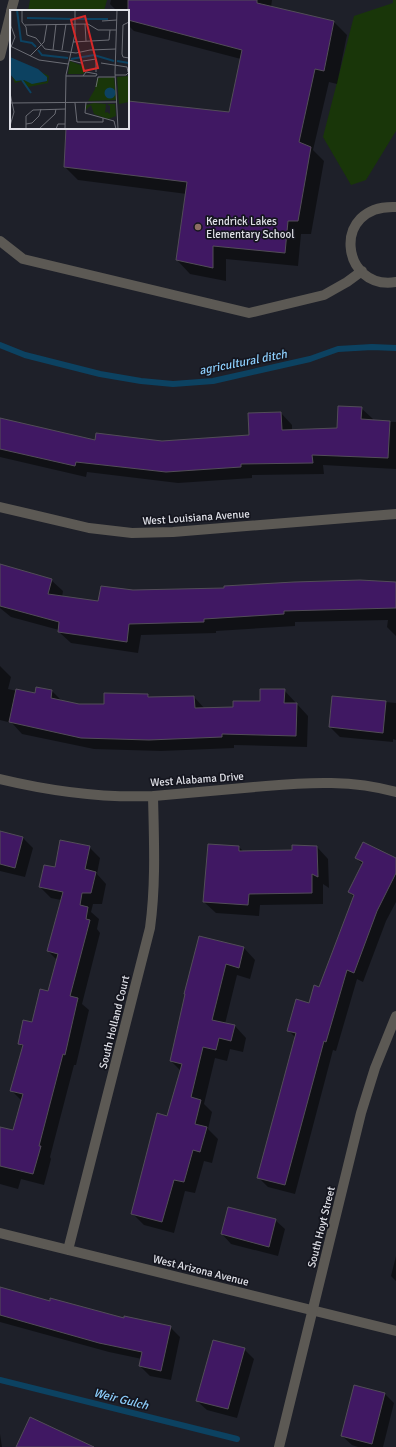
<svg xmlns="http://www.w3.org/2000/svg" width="396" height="1447" font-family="Signika,sans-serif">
	<rect width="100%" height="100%" fill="#1e2029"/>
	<path fill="#193609" d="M30 0H107L104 11H28Z
		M393 0H396V131L366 180 351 185 323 137 354 16 393 3Z"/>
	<path fill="#0007" d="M111 0H272L271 7 334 22 347 35 337 84 329 82 313 150 324 161 311 234H301L298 266 226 259V281L190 274 177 260 187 194 78 180 65 167 67 128H128V102L230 114 241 59 134 31 128 25V11H117L110 4Z
		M361 408 373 419V421L396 422V469L323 465 324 474 252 475V478L178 483 87 472 86 477 0 457V419L96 442H162L250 436 281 413 292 425V430L338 429Z
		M0 565 51 580 63 591 62 597 99 602 133 591 396 583V636L387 627 388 620 295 622V626L216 631V633L141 635 138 653 71 643 59 632V630L11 617 0 608Z
		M0 666 11 677 8 689 36 695 37 688 52 691 62 701 79 705H105V694L148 695 151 698 194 697 205 709 234 708 261 703 284 690 308 716 307 747 234 745V748L161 751 94 749 22 734 12 723 0 720Z
		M333 697 396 703V740L393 739V742L340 737 330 727Z
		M0 832 23 838 33 848 25 877 0 871Z
		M89 847 100 858 97 874 106 884 102 904H93L91 912 99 919 97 929 100 933 82 1004 89 1010 76 1065H74L50 1157 51 1159 44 1185 21 1179 18 1189 0 1184V1128L14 1132 22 1101 12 1091 23 1048 19 1043 33 1024 49 992 57 960 48 951 61 900 51 898 40 887 55 869Z
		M239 847 244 852 293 851 317 847 328 859 329 888 323 884V904L260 905 259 916 216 913 204 902Z
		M356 858 396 859V902L386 921 363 982 357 979 336 1051 333 1050 295 1194 268 1187 258 1177 296 1038 288 1030 310 1005 319 988 354 897 349 892 362 864Z
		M244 948 255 960 250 979 237 975 225 1024 235 1026 246 1038 243 1052 230 1049 227 1061 215 1058 204 1104 212 1112 208 1129 218 1139 212 1163 204 1161 195 1193 185 1191 174 1233 144 1225 132 1213 168 1117 181 1071 171 1061 186 995Z
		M275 1220 285 1229 278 1256 231 1244 222 1234Z
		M396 1256V1281L391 1276Z
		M0 1288 50 1302 125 1319 170 1327 180 1337 171 1380 150 1376 140 1366 142 1359 109 1352 0 1322Z
		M244 1349 254 1359 237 1418 207 1410 197 1401Z
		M385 1394 394 1403 383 1447H358L352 1445 342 1436Z
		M0 1434 2 1447H0Z"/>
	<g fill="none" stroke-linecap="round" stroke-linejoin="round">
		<path stroke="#0c4261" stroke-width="6" d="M0 345 25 355 100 374 141 381 173 384 213 381 310 359 338 349 372 347 396 348
			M0 1380 237 1439"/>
	</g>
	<path fill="#401863" stroke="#524d58" d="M128 0H257V3L334 21 324 71 315 69 299 142 311 147 298 221H288L285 253 213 246V268L176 260 187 182 64 167 66 128H128V101L229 112 242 50 128 20Z
		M338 406 362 407 361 419 390 421 388 458 312 455 313 463 241 464V467L166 472 76 462 75 466 0 449V418L95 440 96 433 162 441 249 435 248 413 281 412 282 430 337 428Z
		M0 564 52 579 48 594 98 601 101 586 133 590 224 588V586L294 582 360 580 396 582V608L284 611V614L204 619V622L129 624 127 642 58 632 59 622 0 606Z
		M36 687 52 690 51 698 79 704H104V693L148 694V697L194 696 195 708 233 707V701H260V689H285L284 703H297L296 736 222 734V737L149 740 81 738 9 722 16 689 35 693Z
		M332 696 386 701 383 733 329 727Z
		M0 831 23 837 15 868 0 864Z
		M60 840 90 846 85 869 96 872 91 893H82L80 905 88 907 86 919 90 920 70 996 78 998 65 1055 63 1054 39 1146H41L33 1174 0 1166V1127L13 1130 23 1094 10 1091 23 1045 18 1044 23 1020 32 1022 40 989 48 991 58 954 47 951 63 892 39 887 44 865 55 867Z
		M363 842 396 858V873L377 911 354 973 347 970 326 1042 324 1041 285 1185 257 1178 296 1033 287 1031 296 999 309 1003 314 985 319 987 354 895 348 892 363 862 355 858Z
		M208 844 239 846V851L292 850V845L317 846 318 877 312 874V893L249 894 248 905 203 902Z
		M199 936 244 947 239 968 226 964 212 1020 235 1025 231 1041 219 1038 216 1050 203 1047 191 1097 201 1100 195 1124 207 1127 200 1152 193 1150 184 1182 174 1180 162 1222 131 1214 157 1113 167 1116 182 1064 170 1061 185 994H184Z
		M228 1207 276 1219 269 1247 221 1234Z
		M0 1287 50 1301V1298L124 1318V1316L171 1326 161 1371 139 1366 142 1352 99 1343 0 1315Z
		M213 1340 245 1348 228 1409 196 1401Z
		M354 1385 385 1393 372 1444 341 1436Z
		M30 1417 94 1447H16Z"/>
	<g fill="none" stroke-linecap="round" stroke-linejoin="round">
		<path stroke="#5c5954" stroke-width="10" d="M11 11 14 0
			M0 56 11 12
			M396 207C330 204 341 291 396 282
			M0 241 23 259 249 313 324 295 347 282 362 271"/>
		<path stroke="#5c5954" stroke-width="10" d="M0 507 89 528 132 533 173 532 396 514
			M0 779C50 791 103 798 154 796 191 793 229 789 266 786 310 782 353 780 396 792
			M0 1233 396 1331
			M68 1250 150 928C156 884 154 840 153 796"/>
		<path stroke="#5c5954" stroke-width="10" d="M279 1447 361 1113 375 1068 396 1016"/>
	</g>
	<circle fill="#8d6e63" stroke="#15161f" stroke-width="1.5" cx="198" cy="227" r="4"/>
	<g text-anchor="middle" stroke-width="3.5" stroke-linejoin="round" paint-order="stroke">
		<g font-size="11" fill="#dfe0e7" stroke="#15161f" text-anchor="start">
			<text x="206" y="225">Kendrick Lakes<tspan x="206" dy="13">Elementary School</tspan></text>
		</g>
		<g font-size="11" fill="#dfe0e7" stroke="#15161f">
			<text transform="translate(196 517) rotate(-4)" y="4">West Louisiana Avenue</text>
			<text transform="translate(197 779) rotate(-4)" y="4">West Alabama Drive</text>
			<text transform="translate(114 1022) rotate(-76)" y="4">South Holland Court</text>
			<text transform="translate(321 1227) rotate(-76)" y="4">South Hoyt Street</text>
			<text transform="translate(201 1270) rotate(14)" y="4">West Arizona Avenue</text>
		</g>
		<g font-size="12" font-style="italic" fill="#8dcffd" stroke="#15161f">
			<text transform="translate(243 362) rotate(-11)" y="4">agricultural ditch</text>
			<text transform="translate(121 1399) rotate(14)" y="4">Weir Gulch</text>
		</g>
	</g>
	<g transform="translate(10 10)">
		<rect width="119" height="119" fill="#1e2029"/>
		<path d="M60 51 73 56 74 54 75 62 73 64H58ZM29 61 39 66 38 73 18 77 12 71 5 73 2 66 8 71 14 70 21 73 36 72 38 68ZM119 66V92L109 94 107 67ZM104 67 106 90 78 91 85 79 87 68ZM84 93 96 94 95 103 97 102 100 104V96L97 94H105L106 106 98 109 84 104 81 95 76 100V95Z" fill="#193609"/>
		<path d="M0 47 28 59 37 67V71L22 74 14 70 6 71 0 64ZM94.5 83a5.5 5.5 0 1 1 11 0a5.5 5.5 0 1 1-11 0Z" fill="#0c4261"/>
		<path fill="none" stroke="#0c4261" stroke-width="2" d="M7 0 11 31 22 33 26 37M17 8 64 9M67 9H98M28 40 32 45 58 48M61 49 84 45 104 51M107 51 119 53M12 70 21 83"/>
		<path fill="none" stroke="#6b6d75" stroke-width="1" d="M12 0V12L16 17 17 25 26 28 35 39 66 43 80 40 106 39M107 0 105 63 108 119M92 11 107 10M119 12 113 15 112 44 113 47 119 48M75 14 76 31M15 15 78 14 88 20H106M63 32 99 30 100 20M0 36 29 50 58 54M1 37 5 27 1 16V0M43 40 46 14M52 40 56 14M20 46 34 32 37 14M59 50 71 53M73 51 86 49V62M91 53 117 57 118 62M105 65H116L119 62M56 66H86L87 64 76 62 73 66M86 77 88 67H105M0 83 4 102 0 116M76 92 75 103 104 111 106 119M0 93 107 92M65 93 67 112H93V108M16 114 22 113 29 106 31 99M16 119V106L23 100 56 99M29 119 45 104 46 99M46 119 48 114H55M55 119 56 65 65 24V0"/>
		<path fill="#d62828" fill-opacity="0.15" stroke="#d62828" stroke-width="2" d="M75 6 88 58 74 61 61 10Z"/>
		<rect width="119" height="119" fill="none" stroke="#dfe0e7" stroke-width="2"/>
	</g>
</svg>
